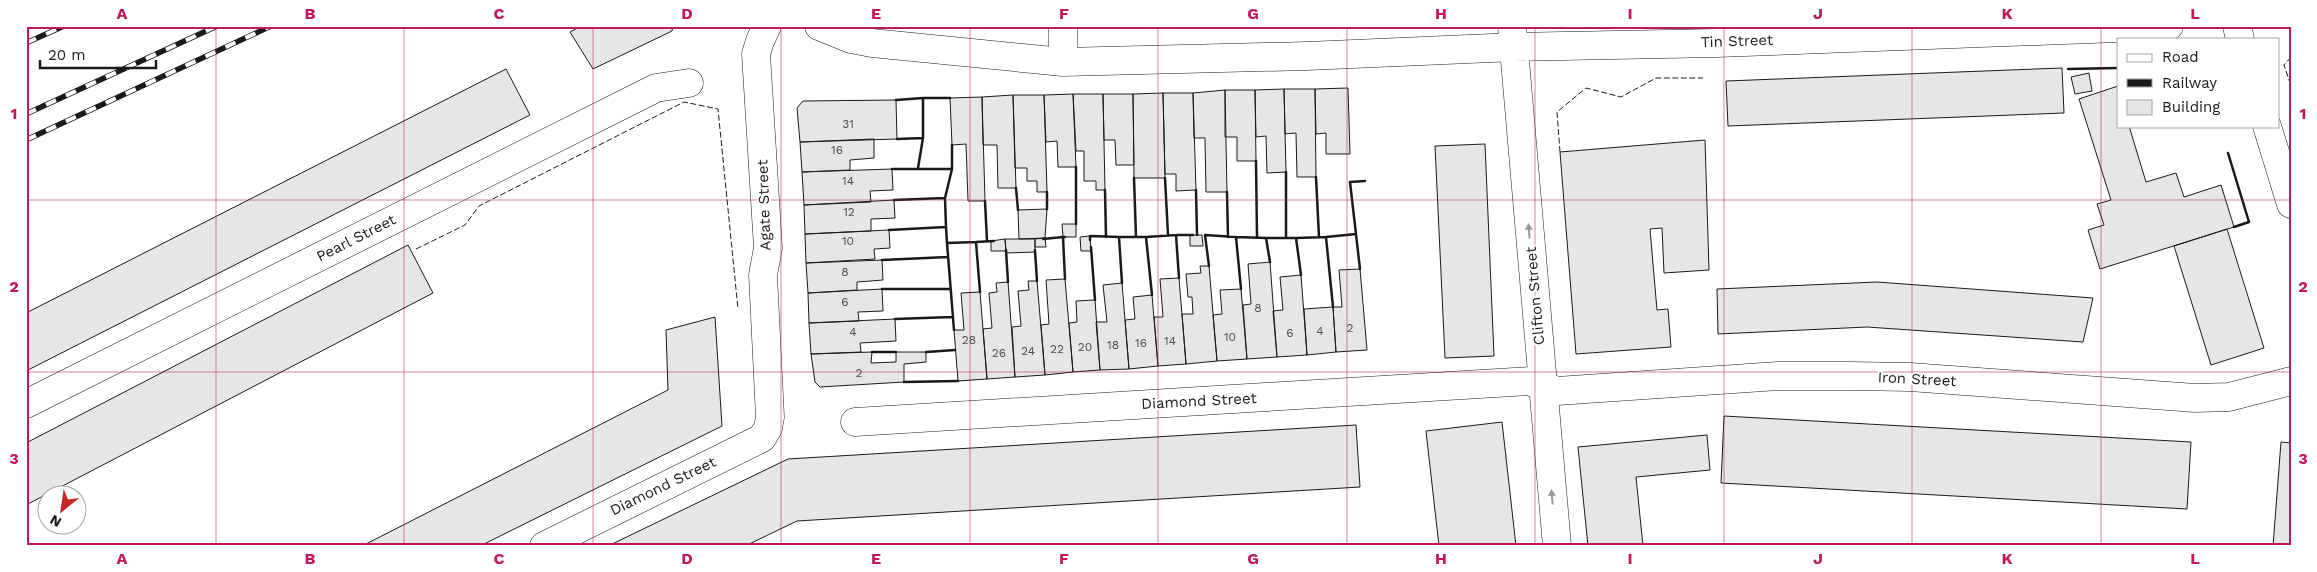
<svg xmlns="http://www.w3.org/2000/svg" width="2317" height="572" font-family="'Work Sans',sans-serif">
	<rect width="100%" height="100%" fill="#fff"/>
	<path fill="#e6e6e6" stroke="#1a1a1a" d="M581 26H673L672 31 593 69 570 32Z
		M2062 68 2064 113 1728 126 1726 81Z
		M506 69 530 115 26 371V313Z
		M2089 73 2092 91 2075 94 2071 77Z
		M2118 86V126H2129L2146 182 2176 173 2184 197 2221 185 2234 227 2100 269 2088 230 2104 225 2097 204 2111 200 2079 99Z
		M1348 88 1350 154H1326V133L1316 134 1315 89Z
		M1284 89 1286 172 1267 173 1266 136 1256 137 1255 90Z
		M1284 89H1315L1316 177H1297L1296 133 1285 134Z
		M1225 90 1227 192H1206L1205 138H1194L1193 93Z
		M1225 90H1255L1256 161H1237V137H1225Z
		M1163 93 1165 178H1134L1133 94Z
		M1163 93H1193L1196 190 1176 191V174H1165Z
		M1073 94H1103L1105 190H1096V181H1084V151H1076Z
		M1073 94 1076 167H1058L1057 141 1046 142 1044 95Z
		M1103 94H1133L1134 165H1116L1115 140H1104Z
		M1013 95 1016 188H998L997 145H983L982 97Z
		M1013 95H1044L1047 192H1037V181H1027V168H1015Z
		M982 97 985 201H968L966 144 952 145 950 98Z
		M896 100 897 139 800 142 797 108 803 101Z
		M874 139V158L850 160V170L802 172 800 142Z
		M1705 140 1709 270 1664 273 1662 228 1650 229 1657 310 1668 309 1671 347 1576 354 1560 152Z
		M1485 144 1494 356 1445 358 1435 146Z
		M892 169 893 190 870 191 871 202 804 205 802 172Z
		M894 200 895 218 871 219V231L805 234 804 205Z
		M1047 209 1045 238 1019 239 1018 210Z
		M1062 224H1076V237H1063Z
		M2227 229 2264 348 2211 365 2174 246Z
		M889 230 890 248 874 249 875 259 806 263 805 234Z
		M1190 235H1202L1203 246H1190Z
		M1090 236 1091 251H1081L1080 237Z
		M1045 238 1046 247H1035V239Z
		M1005 239 1006 251H991V241Z
		M1005 239H1035V252L1006 253Z
		M408 245 433 293 26 505V443Z
		M882 260 883 280 857 282V290L808 293 806 263Z
		M1270 262 1277 357 1247 359 1243 305 1251 304 1248 264Z
		M1200 266H1209L1217 361 1186 364 1182 314H1193L1192 297H1188L1186 274 1201 273Z
		M1360 269 1367 350 1336 352 1333 307H1342L1339 270Z
		M1301 275 1307 355 1277 357 1273 311 1283 310 1280 277Z
		M1179 278 1186 364 1158 366 1154 317H1163L1160 279Z
		M1065 279 1073 372 1045 375 1041 325 1049 324 1046 280Z
		M1028 281H1037L1045 375 1015 377 1012 327 1021 326 1018 291 1029 290Z
		M1008 282 1015 377 987 379 983 329 992 328 989 293 997 292 996 283Z
		M1877 282 2093 298 2083 342 1867 327 1718 334 1717 289Z
		M1122 283 1129 369 1100 370 1096 322H1107L1103 285Z
		M882 289 883 311 858 312 859 321 809 323 808 293Z
		M1241 289 1247 359 1217 361 1213 315 1222 314 1220 290Z
		M980 292 987 379 958 381 954 330H964L961 293Z
		M1152 295 1158 366 1129 369 1125 320 1135 319 1133 297Z
		M1095 300 1100 370 1073 372 1069 323 1077 322 1076 301Z
		M1333 307 1336 352 1307 355 1304 309Z
		M715 317 722 426 480 546H362L668 390 666 330Z
		M895 319 896 341 860 343 861 352 811 354 809 323Z
		M872 352 871 363 896 362V352H926V362L904 364V382L820 387 815 382 811 354Z
		M1724 416 2191 442 2187 509 1721 483Z
		M1502 422 1516 546H1439L1426 431Z
		M1356 425 1360 487 797 521 745 546H608L788 459Z
		M1707 435 1710 470 1636 477 1643 546H1588L1578 447Z
		M2281 442 2291 443V546H2273Z"/>
	<g fill="none" stroke-linecap="round" stroke-linejoin="round">
		<g stroke="#1a1a1a" stroke-width="29">
			<path id="street" d="M819 26 851 39 872 43 1063 62 1307 56 1515 47 1717 43 2169 26
				M1063 26V62
				M1512 26 1557 546
				M2237 26 2240 39
				M2267 126 2291 204
				M26 404 656 88 689 83
				M855 422 1529 381 1557 391 1778 376H1851L1910 377 2195 398 2229 397 2291 381
				M544 546 762 438 768 428 770 417 763 275 768 248 756 54 760 41 767 26"/>
		</g>
		<use href="#street" stroke="#fff" stroke-width="28"/>
		<g stroke="#1a1a1a" stroke-width="5.5">
			<path id="rail" d="M26 43 64 26
				M26 114 217 26
				M26 140 271 26"/>
		</g>
		<use href="#rail" stroke="#fff" stroke-width="4" stroke-dasharray="11" stroke-linecap="butt"/>
		<path stroke="#1a1a1a" stroke-width="1" stroke-dasharray="6 2.5" stroke-linecap="butt" d="M2291 57 2284 65 2291 86
			M1560 152 1557 112 1586 88 1621 97 1656 78H1703
			M416 249 465 225 479 206 684 102 718 109 738 309"/>
		<path stroke="#1a1a1a" stroke-width="2.5" d="M2068 69 2118 68
			M923 98H950
			M896 100 923 98V138
			M897 139 923 138 918 168
			M2228 153 2249 222 2234 227
			M1256 161 1257 237
			M892 169H952L945 198
			M952 169V145
			M1286 172V238
			M1316 177 1319 237
			M1134 178 1136 237
			M1165 178 1168 235
			M1016 188 1018 210
			M1105 190 1106 237
			M1196 190 1197 235
			M1227 192 1228 237
			M894 200 945 198 946 227
			M985 201 987 241
			M1047 209V192
			M1076 224V167
			M889 230 946 227 947 243
			M1065 237H1063L1065 279
			M1043 239 1063 237
			M1090 240V236L1119 237
			M1091 247 1095 300
			M1006 250 1008 282
			M1035 250 1037 281
			M882 260 948 257
			M1270 262 1266 238H1296
			M1209 266 1205 235 1236 237
			M1360 269 1350 182 1365 181
			M1301 275 1296 238 1326 237
			M1179 278 1176 235H1193
			M1122 283 1119 237H1146
			M882 289H950
			M1241 289 1236 237 1266 238
			M980 292 976 242 994 241
			M1152 295 1146 237 1176 235
			M1333 307 1326 237 1356 234
			M895 319 952 317
			M954 330 947 243 976 242
			M872 352H896
			M926 352 955 350
			M904 382 958 381"/>
	</g>
	<defs><path id="oneway-solid" d="M-6-.8H1V-3.2L6.5 0L1 3.2V.8H-6Z" transform="scale(1.25)"/></defs>
	<g fill="#989898">
		<use href="#oneway-solid" transform="translate(1529 231) rotate(-95)"/>
		<use href="#oneway-solid" transform="translate(1552 497) rotate(-95)"/>
	</g>
	<path fill="none" stroke="#c2185b" stroke-width="1" stroke-opacity="0.55" d="M216 26V546M404 26V546M593 26V546M781 26V546M970 26V546M1158 26V546M1347 26V546M1535 26V546M1724 26V546M1912 26V546M2101 26V546M26 200H2291M26 372H2291"/>
	<g text-anchor="middle" stroke-width="4" stroke-linejoin="round" paint-order="stroke">
		<g font-size="12" fill="#4d4d4d">
			<text x="848" y="128">31</text>
			<text x="837" y="154">16</text>
			<text x="848" y="185">14</text>
			<text x="849" y="216">12</text>
			<text x="848" y="245">10</text>
			<text x="845" y="276">8</text>
			<text x="845" y="306">6</text>
			<text x="1258" y="312">8</text>
			<text x="1350" y="332">2</text>
			<text x="1320" y="335">4</text>
			<text x="853" y="336">4</text>
			<text x="1290" y="337">6</text>
			<text x="1230" y="341">10</text>
			<text x="969" y="344">28</text>
			<text x="1170" y="345">14</text>
			<text x="1141" y="347">16</text>
			<text x="1113" y="349">18</text>
			<text x="1085" y="351">20</text>
			<text x="1057" y="353">22</text>
			<text x="1028" y="355">24</text>
			<text x="999" y="357">26</text>
			<text x="859" y="377">2</text>
		</g>
		<g font-size="15" fill="#1a1a1a" stroke="#fff">
			<text transform="translate(1737 41) rotate(-2)" y="5">Tin Street</text>
			<text transform="translate(764 205) rotate(-92)" y="5">Agate Street</text>
			<text transform="translate(356 238) rotate(-27)" y="5">Pearl Street</text>
			<text transform="translate(1535 296) rotate(-95)" y="5">Clifton Street</text>
			<text transform="translate(1917 379) rotate(3)" y="5">Iron Street</text>
			<text transform="translate(1199 401) rotate(-3)" y="5">Diamond Street</text>
			<text transform="translate(663 486) rotate(-26)" y="5">Diamond Street</text>
		</g>
	</g>
	<rect width="2317" height="572" fill="none" stroke="#ffffff" stroke-width="55"/>
	<rect x="2117" y="38" width="162" height="90" fill="#ffffff" stroke="#a3a3a3"/>
	<rect x="2127" y="54" width="25" height="8" fill="#ffffff" stroke="#a3a3a3"/>
	<text x="2162" y="62" font-size="15" fill="#1a1a1a">Road</text>
	<rect x="2127" y="79" width="25" height="8" fill="#1a1a1a" stroke="#a3a3a3"/>
	<text x="2162" y="88" font-size="15" fill="#1a1a1a">Railway</text>
	<rect x="2127" y="100" width="25" height="15" fill="#e6e6e6" stroke="#a3a3a3"/>
	<text x="2162" y="112" font-size="15" fill="#1a1a1a">Building</text>
	<g transform="translate(62 510) rotate(210)"><circle r="24" fill="#ffffff" stroke="#a3a3a3"/>
	<path d="M0-4L9 19L0 12L-9 19Z" fill="#c62828"/>
	<text y="-8" font-size="14" font-weight="bold" text-anchor="middle" fill="#1a1a1a">N</text>
	</g>
	<path d="M40 60v8h116v-8" fill="none" stroke="#1a1a1a" stroke-width="2.5"/>
	<text x="48" y="60" font-size="15" fill="#1a1a1a" stroke="#ffffff" stroke-width="4" paint-order="stroke">20 m</text>
	<rect x="28" y="28" width="2262" height="516" fill="none" stroke="#c2185b" stroke-width="2"/>
	<g font-size="16" text-anchor="middle" font-weight="bold" fill="#c2185b">
		<text x="122" y="19">A</text>
		<text x="310" y="19">B</text>
		<text x="499" y="19">C</text>
		<text x="687" y="19">D</text>
		<text x="876" y="19">E</text>
		<text x="1064" y="19">F</text>
		<text x="1253" y="19">G</text>
		<text x="1441" y="19">H</text>
		<text x="1630" y="19">I</text>
		<text x="1818" y="19">J</text>
		<text x="2007" y="19">K</text>
		<text x="2195" y="19">L</text>
		<text x="14" y="119">1</text>
		<text x="2303" y="119">1</text>
		<text x="14" y="292">2</text>
		<text x="2303" y="292">2</text>
		<text x="14" y="464">3</text>
		<text x="2303" y="464">3</text>
		<text x="122" y="564">A</text>
		<text x="310" y="564">B</text>
		<text x="499" y="564">C</text>
		<text x="687" y="564">D</text>
		<text x="876" y="564">E</text>
		<text x="1064" y="564">F</text>
		<text x="1253" y="564">G</text>
		<text x="1441" y="564">H</text>
		<text x="1630" y="564">I</text>
		<text x="1818" y="564">J</text>
		<text x="2007" y="564">K</text>
		<text x="2195" y="564">L</text>
	</g>
</svg>
